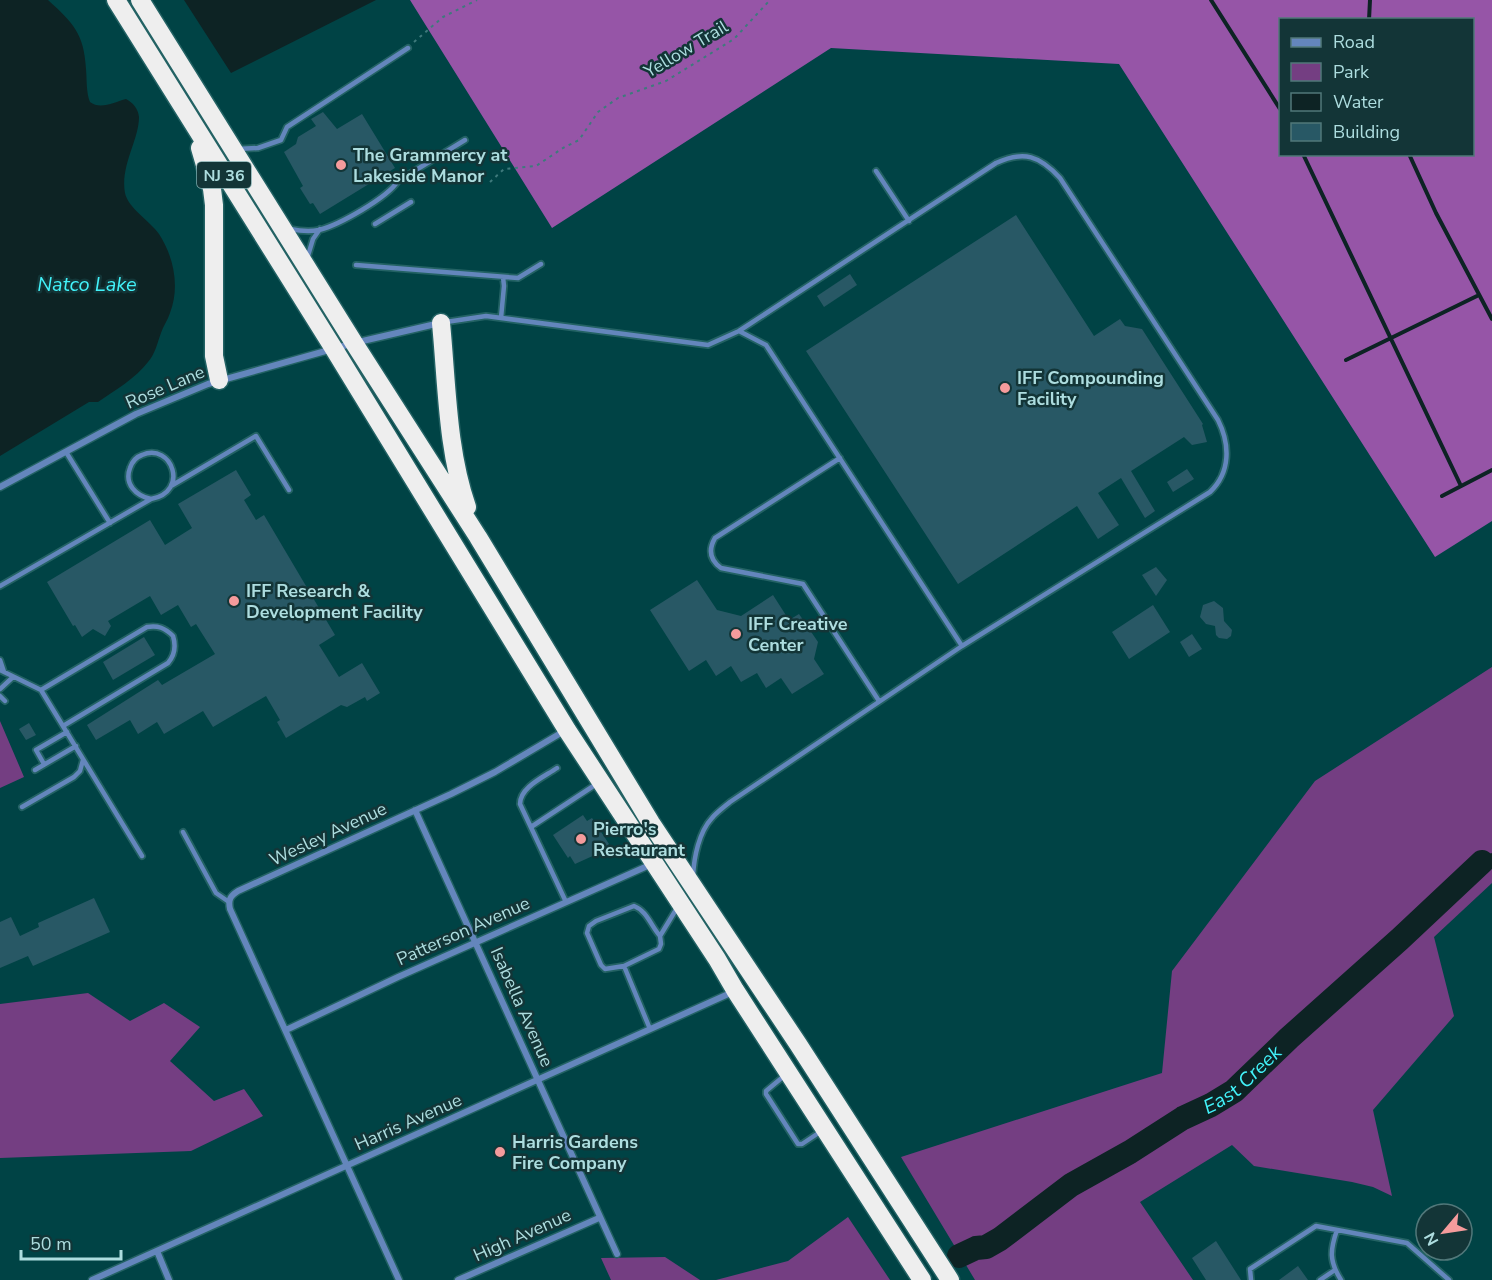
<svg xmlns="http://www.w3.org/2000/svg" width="1492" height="1280" font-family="'Nunito Sans',sans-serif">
	<rect width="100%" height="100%" fill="#004345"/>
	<path fill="#743e82" d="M1492 667V883L1434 937 1454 1016 1373 1110 1392 1196 1373 1187 1352 1182 1254 1166 1232 1145 1140 1202 1193 1280H975L901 1157 1162 1073 1172 971 1315 781Z
		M0 721 24 777 0 788Z
		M88 993 130 1021 164 1003 200 1027 170 1061 214 1101 244 1089 263 1116 191 1151 0 1158V1004Z
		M848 1217 890 1280H716L788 1261Z
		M665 1257 700 1280H611L601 1258Z"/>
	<path fill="#9655a7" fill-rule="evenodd" d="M410 0H1492V521L1435 557 1119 64 831 48 552 228ZM1280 20H1472V154H1280Z"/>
	<path fill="#0d2324" d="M0 0H48C73 23 84 33 86 69 87 80 86 92 90 102 100 110 115 102 126 99 133 103 138 108 139 117 139 140 120 166 125 193 128 208 150 221 159 234 174 257 180 287 170 313 168 320 163 326 161 333 157 344 155 354 148 362 136 378 114 391 98 402H89L0 456Z
		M184 0H376L231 73Z"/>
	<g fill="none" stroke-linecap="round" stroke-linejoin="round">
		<path stroke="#0d2324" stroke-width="4" d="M1211 0 1280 109
			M1369 20 1370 0
			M1303 154 1461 486
			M1409 154 1436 213 1492 319
			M1346 360 1479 295
			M1442 496 1492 470
			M1482 862 1492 855"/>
		<path stroke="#0d2324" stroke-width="24" id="s1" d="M959 1256 976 1248 986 1247 1000 1239 1071 1185 1130 1152 1183 1118 1211 1105 1234 1091 1289 1038 1400 939 1482 862"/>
	</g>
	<path fill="#285865" d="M323 112 337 129 362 114 395 168 320 214 313 203 310 204 300 188 303 186 284 152 296 144 298 137 316 126 311 119Z
		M1016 215 1094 336 1120 319 1125 326 1142 329 1203 424 1202 425 1207 442 1192 445 1184 437 1131 471 1155 511 1145 518 1121 478 1098 493 1119 525 1098 539 1077 506 958 584 806 351Z
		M850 274 857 285 824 307 817 296Z
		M1187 469 1194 479 1173 492 1167 482Z
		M236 470 251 495 244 500 256 520 264 515 335 635 319 645 339 677 362 663 380 693 367 701 365 697 347 707 341 705 286 738 277 722 280 720 266 696 213 727 203 711 164 734 157 722 138 734 130 720 96 740 87 725 158 680 162 685 215 654 196 624 191 627 178 605 161 615 150 596 108 621 111 626 105 636 93 629 82 637 75 625 73 626 47 582 150 520 165 545 192 528 178 504Z
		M1156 567 1167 580 1156 596 1142 575Z
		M697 580 717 610 741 616 773 595 789 620 799 614 818 642 814 659 824 674 792 694 781 678 766 688 757 673 741 682 731 666 716 676 706 660 689 671 650 610Z
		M1214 601 1223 608 1224 621 1232 630 1231 636 1227 639 1219 638 1216 635 1215 626 1206 624 1200 617 1203 605Z
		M1153 605 1170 632 1129 659 1112 632Z
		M1192 634 1202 649 1189 657 1180 642Z
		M144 637 155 655 113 680 103 662Z
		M29 723 36 735 26 740 19 729Z
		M583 815 587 821 592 818 609 844 607 846 608 849 575 864 570 856 568 858 553 835Z
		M94 898 110 932 33 966 28 956 0 968V922L11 917 20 936 39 927 38 923Z
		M1216 1241 1241 1280H1206L1192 1258Z
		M1298 1266 1308 1280H1279Z"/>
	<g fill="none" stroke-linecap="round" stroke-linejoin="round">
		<g stroke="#236264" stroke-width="8">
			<path id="lane" d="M237 149 258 148 281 140 287 127 408 48
				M876 171 909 221
				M375 224 411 202
				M290 229C300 231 309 232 319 230 339 225 387 198 398 181L465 140
				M307 259 313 239 320 229
				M356 265 518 278 541 264
				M501 318 504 286 503 277
				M446 322 486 316 708 345 739 331 766 345 962 646
				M66 452 110 523
				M840 458 715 538C708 550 710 560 721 568L803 584 879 701
				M171 486 256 436 289 490
				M0 586 151 499C190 492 172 442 142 455 136 457 132 462 130 468 124 484 136 496 151 499
				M0 660 4 672
				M0 670 41 690 142 856
				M0 689 13 677
				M41 690 147 627C158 625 165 628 173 636 176 646 175 655 168 663L63 726
				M0 696 5 701
				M44 764 36 750 67 732
				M557 768C544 777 520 787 520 804L566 902
				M35 770 76 746
				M22 807 74 777 80 771 83 760
				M531 827 598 783
				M183 832 216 893 229 902
				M693 876C694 857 699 832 712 818 717 812 724 807 730 802L962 646 1210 492C1231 472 1230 444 1218 420L1060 178C1040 156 1024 150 996 163L739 331
				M660 936C651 926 647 911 634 906L596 921 589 926 587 933 601 965 605 969 624 966 659 949 661 944 660 936 677 908
				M624 966 650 1029
				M784 1076 766 1091V1094L798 1144H802L820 1132
				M1337 1230C1330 1250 1329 1261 1341 1280
				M1251 1280 1250 1269 1316 1226 1407 1243 1449 1280
				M1320 1280 1335 1270"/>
		</g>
		<g stroke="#236264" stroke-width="9">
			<path id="street" d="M0 487 136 414 208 384 354 343 440 323
				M415 810 617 1254
				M286 1030 398 977 652 864
				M157 1251 169 1280
				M92 1280 735 991
				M399 1280 230 909C228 900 230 896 238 891L451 794 495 772 566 730
				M458 1280 599 1218"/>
		</g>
		<g stroke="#236264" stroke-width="21">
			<path id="highway" d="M116 0 334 349 567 730 717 959 735 990 922 1280
				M140 0 354 343 478 537 651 823 798 1044 950 1280
				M200 148 212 189 214 205V356L219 380
				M441 323C447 384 447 450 467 507"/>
		</g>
		<path stroke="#3e7a7c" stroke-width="2" stroke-dasharray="3 4.5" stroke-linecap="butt" d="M414 42 443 17 477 0
			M490 182 504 169 536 166 563 148 579 140 598 112 618 98 666 81 734 39 770 0"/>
		<use href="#lane" stroke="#6486bc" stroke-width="4.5"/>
		<use href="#street" stroke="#6486bc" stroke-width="6"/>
		<use href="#highway" stroke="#eee" stroke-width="18"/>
	</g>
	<g fill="#f59b9c" stroke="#133537" stroke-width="2">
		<circle cx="341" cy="165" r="6"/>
		<circle cx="1005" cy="388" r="6"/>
		<circle cx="234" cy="601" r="6"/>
		<circle cx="736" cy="634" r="6"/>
		<circle cx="581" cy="839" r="6"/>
		<circle cx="500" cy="1152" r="6"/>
	</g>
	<g text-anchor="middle" stroke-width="5" stroke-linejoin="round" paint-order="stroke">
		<rect fill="#133537" stroke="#7fabad" stroke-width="1.5" x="197" y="162" width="54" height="26" rx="4.5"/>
		<g font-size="16" font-weight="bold" fill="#addddf">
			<text x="224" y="181">NJ 36</text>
		</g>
		<g font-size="18" fill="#addddf" stroke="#133537">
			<text transform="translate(686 49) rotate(-31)" y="6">Yellow Trail</text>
			<text transform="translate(165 387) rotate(-23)" y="6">Rose Lane</text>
			<text transform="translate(328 834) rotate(-25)" y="6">Wesley Avenue</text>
			<text transform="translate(463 931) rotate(-24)" y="6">Patterson Avenue</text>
			<text transform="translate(522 1007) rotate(66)" y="6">Isabella Avenue</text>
			<text transform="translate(408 1122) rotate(-24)" y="6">Harris Avenue</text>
			<text transform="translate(522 1235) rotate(-24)" y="6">High Avenue</text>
		</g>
		<g font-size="18" font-weight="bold" fill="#addddf" stroke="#133537" text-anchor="start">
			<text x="353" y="161">The Grammercy at<tspan x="353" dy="21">Lakeside Manor</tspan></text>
			<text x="1017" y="384">IFF Compounding<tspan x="1017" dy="21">Facility</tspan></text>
			<text x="246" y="597">IFF Research &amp;<tspan x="246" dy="21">Development Facility</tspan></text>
			<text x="748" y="630">IFF Creative<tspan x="748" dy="21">Center</tspan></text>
			<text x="593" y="835">Pierro's<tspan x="593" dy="21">Restaurant</tspan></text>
			<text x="512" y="1148">Harris Gardens<tspan x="512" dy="21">Fire Company</tspan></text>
		</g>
		<g font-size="20" font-style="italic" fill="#42f2f9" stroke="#133537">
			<text x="87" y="291">Natco Lake</text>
			<text dy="7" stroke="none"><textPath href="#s1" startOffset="336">East Creek</textPath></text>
		</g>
	</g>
	<rect x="1279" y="18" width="195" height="138" fill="#133537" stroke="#51787a" stroke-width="1.5"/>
	<rect x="1291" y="38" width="30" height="9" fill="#6486bc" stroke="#51787a" stroke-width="1.5"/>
	<text x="1333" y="48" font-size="18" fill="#addddf">Road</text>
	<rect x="1291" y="63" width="30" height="18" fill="#743e82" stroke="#51787a" stroke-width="1.5"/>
	<text x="1333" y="78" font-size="18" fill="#addddf">Park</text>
	<rect x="1291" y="93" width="30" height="18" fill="#0d2324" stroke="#51787a" stroke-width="1.5"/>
	<text x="1333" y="108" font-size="18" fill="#addddf">Water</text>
	<rect x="1291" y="123" width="30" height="18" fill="#285865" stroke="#51787a" stroke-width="1.5"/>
	<text x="1333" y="138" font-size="18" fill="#addddf">Building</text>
	<g transform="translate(1444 1232) rotate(241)"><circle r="28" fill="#133537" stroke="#51787a" stroke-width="1.5"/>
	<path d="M0-4.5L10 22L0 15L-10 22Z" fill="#f59b9c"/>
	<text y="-9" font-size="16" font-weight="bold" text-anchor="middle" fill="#addddf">N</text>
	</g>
	<path d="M21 1250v9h100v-9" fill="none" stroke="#addddf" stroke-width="3"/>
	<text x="30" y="1250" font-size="18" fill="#addddf" stroke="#133537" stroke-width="4.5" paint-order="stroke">50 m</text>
</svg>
